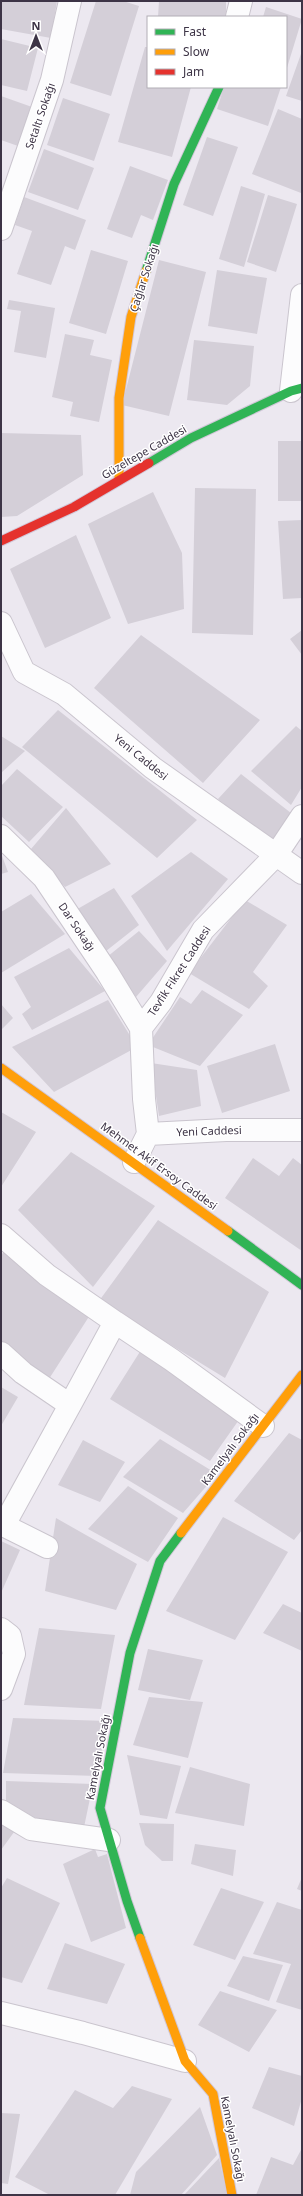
<svg xmlns="http://www.w3.org/2000/svg" width="303" height="2196" font-family="'Noto Sans',sans-serif">
	<rect width="100%" height="100%" fill="#ece8f0"/>
	<path fill="#d4cfd8" d="M1 1H57L51 38 1 29Z
		M96 1H123L139 6 111 96 70 83Z
		M159 1H226V17H158Z
		M266 7 302 19 286 71V17H263Z
		M1 39 38 48 27 91 1 85Z
		M145 47H148V87H191L172 157 118 142Z
		M302 51V101L286 96Z
		M224 87H281L268 126 217 109Z
		M1 96 32 107 18 146 1 140Z
		M63 98 110 114 94 161 47 145Z
		M278 109 302 119 301 193 252 174Z
		M207 137 238 147 213 216 183 205Z
		M44 149 94 168 78 210 28 192Z
		M130 166 168 180 153 220 141 215 132 238 107 229Z
		M241 186 265 194 244 267 219 259Z
		M268 195 297 204 276 272 247 262Z
		M24 197 86 220 75 250 65 246 51 285 17 274 32 231 15 225Z
		M91 250 128 261 106 334 69 323Z
		M159 260 206 272 169 416 122 405Z
		M217 270 267 278 257 334 208 326Z
		M9 300 55 308 46 358 14 352 21 311 7 309Z
		M65 334 94 340 90 355 112 360 99 422 70 416 73 402 52 397Z
		M194 340 254 346 250 386 227 405 187 400Z
		M1 433 81 435 83 475 17 516 1 517Z
		M278 441H302V501H278Z
		M195 488 256 489 253 635 192 633Z
		M153 492 182 553 184 609 128 624 88 524Z
		M302 520V598L283 599 278 521Z
		M76 535 111 618 45 648 10 569Z
		M302 630V655L290 639Z
		M141 635 260 720 203 783 94 688Z
		M58 710 197 820 157 858 22 747Z
		M296 726 302 731V787L291 805 251 771Z
		M1 736 25 751 1 773Z
		M17 769 63 807 29 842 1 816V786Z
		M241 774 291 813 272 844 218 799Z
		M66 808 111 864 65 887 31 849Z
		M191 852 228 879 167 951 131 896Z
		M1 853 8 872 1 874Z
		M114 888 139 925 101 955 74 911Z
		M31 894 65 934 1 973V912Z
		M245 900 287 925 253 972 268 986 249 1009 189 973Z
		M139 931 167 961 136 997 107 957Z
		M69 948 105 991 32 1030 22 1014 31 1007 14 977Z
		M202 990 243 1015 200 1066 148 1045 180 997 191 1004Z
		M108 1000 137 1047 54 1092 12 1047Z
		M1 1004 13 1018 1 1030Z
		M275 1044 290 1091 222 1113 207 1066Z
		M151 1063 197 1070 201 1106 159 1116Z
		M1 1112 36 1132 1 1187Z
		M71 1152 155 1206 93 1287 18 1210Z
		M253 1158 279 1176 293 1158 302 1165V1251L225 1198Z
		M158 1220 269 1292 225 1378 99 1301Z
		M4 1251 90 1315 47 1382 1 1343V1256Z
		M141 1350 241 1417 210 1461 110 1399Z
		M1 1387 18 1397 1 1426Z
		M289 1433 302 1440V1530L294 1540 234 1501Z
		M160 1439 217 1474 183 1513 123 1477Z
		M83 1440 125 1462 100 1502 58 1485Z
		M128 1486 178 1518 148 1562 88 1529Z
		M223 1517 288 1552 235 1640 166 1611Z
		M56 1518 137 1564 116 1610 45 1591Z
		M1 1541 20 1550 1 1593Z
		M283 1604 302 1613V1651L263 1633Z
		M39 1628 115 1635 101 1709 24 1705Z
		M148 1649 203 1660 190 1700 138 1690Z
		M149 1697 203 1702 188 1758 133 1745Z
		M13 1718 107 1721 97 1776 3 1773Z
		M127 1755 181 1766 167 1819 140 1815Z
		M190 1767 250 1784 244 1826 175 1813Z
		M6 1781 93 1784 83 1832 6 1809Z
		M1 1817 17 1828 1 1850Z
		M139 1823 174 1824 173 1861H162L145 1845Z
		M195 1844 236 1850 233 1876 191 1864Z
		M95 1849 98 1857 107 1854 126 1928 91 1942 63 1864Z
		M302 1877V1891L297 1889Z
		M7 1878 60 1903 22 1983 1 1977V1888Z
		M221 1888 264 1902 235 1960 193 1945Z
		M277 1902 302 1910V2010L276 2002 291 1964 253 1954Z
		M65 1943 125 1964 107 2004 47 1989Z
		M243 1956 283 1965 269 2001 227 1986Z
		M220 1991 277 2010 249 2052 198 2025Z
		M269 2067 302 2076V2098L294 2126 252 2108Z
		M132 2086 172 2099 115 2195H50L15 2177 75 2090 113 2108Z
		M200 2107 217 2155 181 2195H130L136 2172Z
		M1 2113 20 2114 8 2184 1 2183Z
		M302 2148V2195H256L271 2157 293 2165Z
		M219 2158 227 2195H184Z"/>
	<g fill="none" stroke-linecap="round" stroke-linejoin="round">
		<g stroke="#cac5ce" stroke-width="24">
			<path id="street" d="M237 17 241 1
				M1 229 52 80 70 1
				M291 391 302 295
				M1 623 24 672 64 694 153 768 302 873
				M1 836 44 878 107 972 141 1028
				M148 1134 144 1099 141 1028 161 1002 203 930 276 855 302 816
				M134 1162 148 1134 226 1130H302
				M1 1235 47 1275 115 1322 70 1405
				M115 1322 172 1360 263 1426
				M1 1353 23 1373 70 1405 4 1525
				M1 1524 47 1547
				M1 1629 10 1636 14 1654 1 1689
				M1 1811 31 1829 109 1840
				M1 2013 83 2033 185 2061"/>
		</g>
		<g stroke="#d1c7d8" stroke-width="11">
			<path id="fast" d="M146 271 174 184 219 87
				M149 463 191 438 291 391 302 388
				M228 1231 302 1285
				M140 1938 127 1901 100 1808 130 1653 160 1561 181 1533"/>
		</g>
		<g stroke="#d1c7d8" stroke-width="11">
			<path id="slow" d="M119 480V398L131 317 146 271
				M1 1068 228 1231
				M181 1533 302 1375
				M140 1938 185 2061 213 2094 232 2195"/>
		</g>
		<g stroke="#d1c7d8" stroke-width="11">
			<path id="jam" d="M1 541 74 507 149 463"/>
		</g>
		<use href="#street" stroke="#fcfcfd" stroke-width="22"/>
		<use href="#fast" stroke="#30b455" stroke-width="9"/>
		<use href="#slow" stroke="#ff9f0a" stroke-width="9"/>
		<use href="#jam" stroke="#e5322d" stroke-width="9"/>
	</g>
	<g text-anchor="middle" stroke-width="3" stroke-linejoin="round" paint-order="stroke">
		<g font-size="11" fill="#3d3446" stroke="#fff">
			<text transform="translate(40 116) rotate(-71)" y="4">Setaltı Sokağı</text>
			<text transform="translate(144 278) rotate(-72)" y="4">Çağlar Sokağı</text>
			<text transform="translate(144 452) rotate(-30)" y="4">Güzeltepe Caddesi</text>
			<text transform="translate(141 757) rotate(39)" y="4">Yeni Caddesi</text>
			<text transform="translate(77 927) rotate(56)" y="4">Dar Sokağı</text>
			<text transform="translate(179 971) rotate(-57)" y="4">Tevfik Fikret Caddesi</text>
			<text transform="translate(209 1131) rotate(-2)" y="4">Yeni Caddesi</text>
			<text transform="translate(159 1166) rotate(36)" y="4">Mehmet Akif Ersoy Caddesi</text>
			<text transform="translate(230 1449) rotate(-53)" y="4">Kamelyalı Sokağı</text>
			<text transform="translate(98 1757) rotate(-79)" y="4">Kamelyalı Sokağı</text>
			<text transform="translate(233 2139) rotate(79)" y="4">Kamelyalı Sokağı</text>
		</g>
	</g>
	<rect width="303" height="2196" fill="none" stroke="#3d3446" stroke-width="4"/>
	<rect x="147" y="16" width="140" height="72" fill="#ffffff" stroke="#b1aeb5"/>
	<rect x="155" y="29" width="20" height="6" fill="#30b455" stroke="#b1aeb5"/>
	<text x="183" y="36" font-size="12" fill="#3d3446">Fast</text>
	<rect x="155" y="49" width="20" height="6" fill="#ff9f0a" stroke="#b1aeb5"/>
	<text x="183" y="56" font-size="12" fill="#3d3446">Slow</text>
	<rect x="155" y="69" width="20" height="6" fill="#e5322d" stroke="#b1aeb5"/>
	<text x="183" y="76" font-size="12" fill="#3d3446">Jam</text>
	<g transform="translate(36 36)" stroke="#ffffff" stroke-width="3" paint-order="stroke">
	<path d="M0-3L7 15L0 10L-7 15Z" fill="#3d3446"/>
	<text y="-6" font-size="11" font-weight="bold" text-anchor="middle" fill="#3d3446">N</text>
	</g>
</svg>
